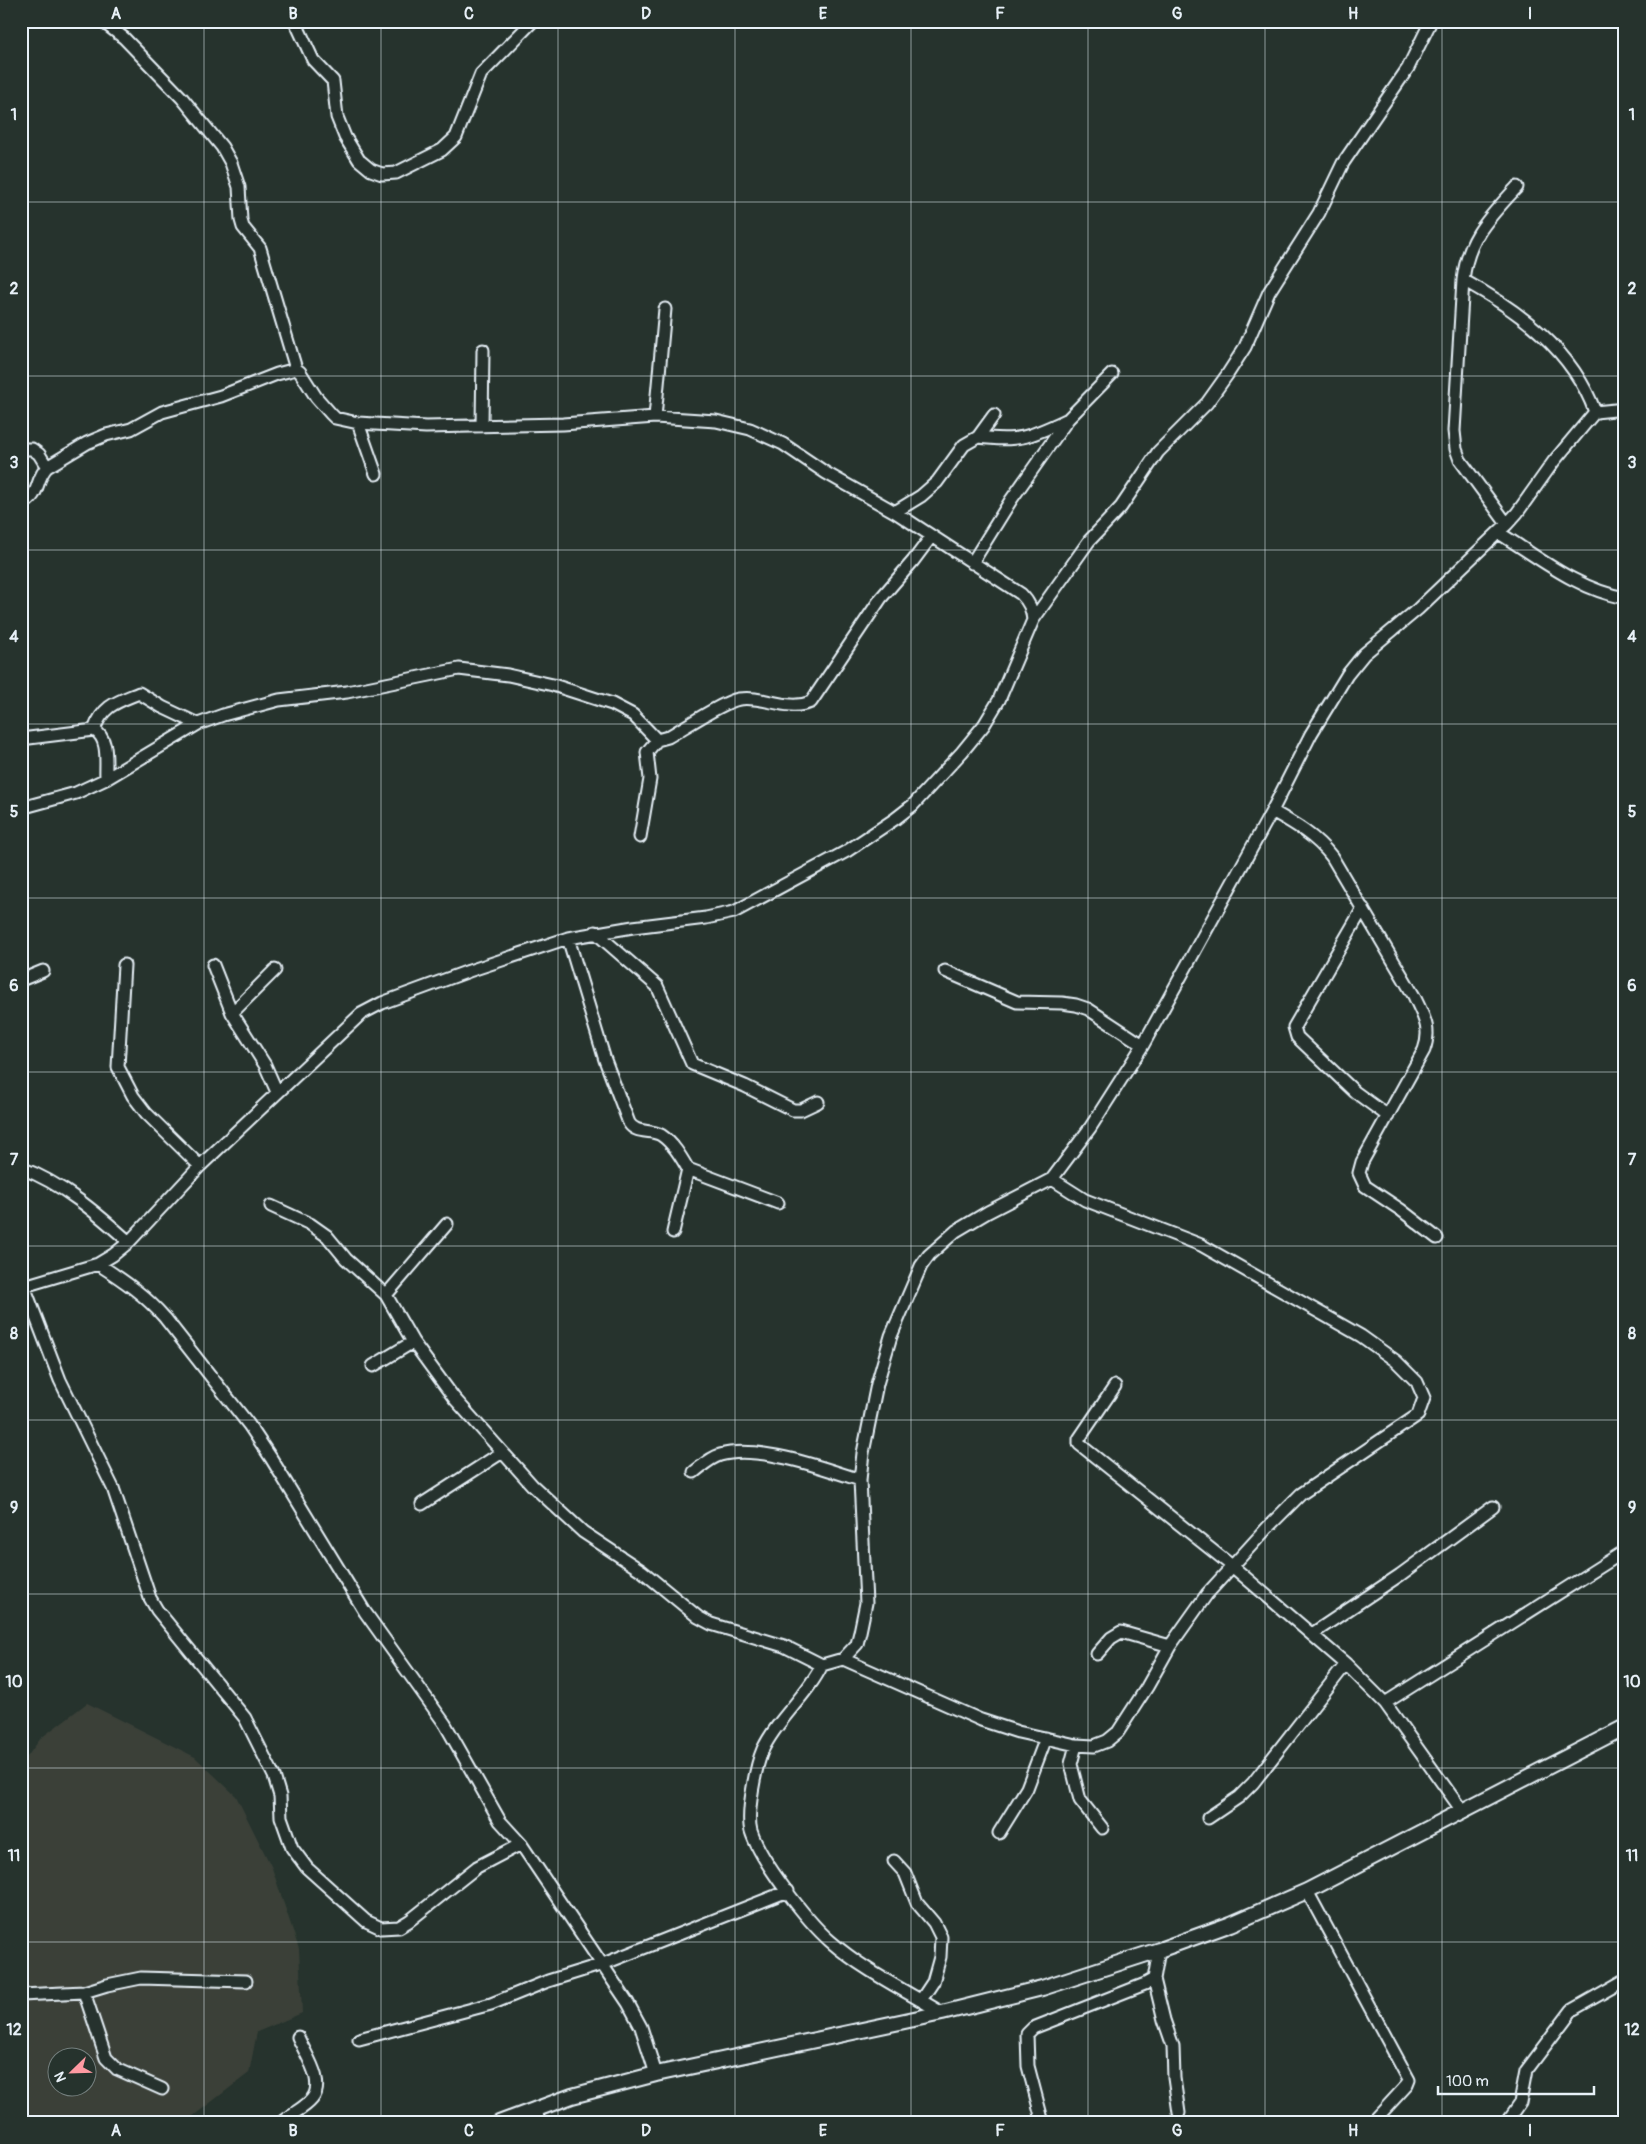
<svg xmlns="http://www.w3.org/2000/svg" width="1646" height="2144" font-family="Pangolin,sans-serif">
	<rect width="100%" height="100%" fill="#26332d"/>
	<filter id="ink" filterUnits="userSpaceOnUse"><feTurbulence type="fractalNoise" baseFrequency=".02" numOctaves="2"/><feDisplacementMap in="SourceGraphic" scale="10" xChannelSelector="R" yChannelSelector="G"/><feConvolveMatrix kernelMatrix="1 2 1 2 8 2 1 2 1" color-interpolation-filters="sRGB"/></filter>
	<g filter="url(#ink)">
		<path fill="#3b4139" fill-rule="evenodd" d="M87 1703 195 1757 236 1796 272 1868 299 1949 302 2013 257 2032 249 2073 184 2123H21V1765L41 1738ZM58 2056H88V2086H58Z"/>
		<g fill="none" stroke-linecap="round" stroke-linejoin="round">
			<g stroke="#e8f1f8" stroke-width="15">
				<path id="minor" d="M295 21 313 60 333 81 337 117 345 137 359 160 371 170 382 174 396 173 442 150 456 137 481 74 533 21
					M1517 187C1489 218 1468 237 1463 280 1518 310 1573 350 1595 412
					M1463 280 1454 431 1456 449 1460 460 1507 524
					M655 417 665 309
					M358 423 376 474
					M482 426 483 350
					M978 437C1020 442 1029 437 1066 420
					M21 449H32L39 454 47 467
					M21 505C42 494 34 481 47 467L87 443 106 435 131 429 162 412 221 396 277 374 296 369
					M895 512 921 496 937 482 964 445 978 437 994 415
					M1499 533C1538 557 1578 590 1625 598
					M972 563 1011 500 1068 419 1112 374
					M1033 620 1089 541 1121 507 1158 452 1207 403 1227 375 1245 347 1269 292 1319 213 1343 163 1408 68 1431 21
					M94 730C103 705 117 702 139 693L162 707 198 724
					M21 739 94 730C110 739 105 763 106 779
					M21 808 76 793 106 779 198 724 223 715 279 700 347 692 459 669 508 675 553 685 612 704 633 715 657 740
					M1272 811C1295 824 1316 836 1332 857L1414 996C1423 1016 1432 1028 1424 1050L1362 1162 1359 1173 1365 1186 1401 1210 1437 1238
					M640 837 650 779 647 752 657 740 668 737C684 728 722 702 739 699 763 695 787 712 811 702L881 598 913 561 931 537
					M1363 908 1294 1027 1297 1037 1355 1092 1388 1116
					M595 932 657 986 692 1064 745 1086 793 1110H801L818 1102
					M568 938 605 1060 629 1123C636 1134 650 1129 661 1135 673 1143 681 1157 688 1169L673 1232
					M124 965 118 1067 133 1096 146 1113 200 1166
					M213 965 232 1013 265 1065 277 1092
					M945 971 1017 1002 1062 1003 1076 1005 1088 1009 1143 1045
					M21 980 43 971
					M232 1013 275 970
					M21 1168C62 1183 98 1214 129 1242
					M688 1169 778 1203
					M271 1206 310 1224 327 1236 346 1259 386 1295 413 1342 454 1398 532 1485 583 1532 642 1571 698 1617 711 1624 784 1646 822 1665
					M98 1264 113 1255 129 1242 200 1166 361 1014 382 1003 469 971 568 938 633 927 706 918 734 912 847 851 895 819 913 805 962 752 984 725 999 700 1033 620C1032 609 1029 602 1021 594L895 512 826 473 783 444 750 429 716 421 655 417 563 424 426 427 358 423 335 418 331 414 316 397 300 372 296 369 260 248 243 227 241 220 239 187 231 163 222 147 182 98 124 38 102 21
					M24 1286 60 1380 113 1488 150 1598 157 1610 245 1718 274 1776 280 1796 281 1817 292 1848 307 1868 366 1921 381 1928 399 1927 409 1921 477 1867 521 1844
					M21 1287 98 1264C123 1280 145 1295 165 1318L249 1425 271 1458 365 1612 445 1724 500 1821 521 1844 628 2003 641 2027 656 2074
					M386 1295 447 1224
					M373 1366 413 1342
					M1115 1386 1079 1439V1444L1232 1566 1346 1664 1385 1703 1463 1812
					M694 1472C702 1466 710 1458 720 1455 757 1444 824 1468 860 1480
					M422 1504 501 1453
					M1312 1634 1400 1575 1493 1507
					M1097 1654 1111 1638 1121 1632 1170 1646
					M843 1659 981 1720 1018 1732 1076 1745 1094 1746 1107 1741 1118 1732 1147 1687 1170 1646 1207 1594 1267 1528 1301 1494 1418 1415 1424 1398 1417 1382 1396 1361 1361 1336 1201 1245 1085 1200 1052 1179
					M1385 1703 1625 1551
					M1076 1745 1071 1764 1080 1800 1102 1828
					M1208 1818 1239 1797 1253 1783 1346 1664
					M999 1833 1027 1788 1046 1738
					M894 1861 905 1873 917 1903 934 1923 941 1937 940 1957 933 1982 921 2000
					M1307 1891 1409 2080 1407 2085 1372 2123
					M1154 1979 1164 2020 1173 2046 1174 2078 1179 2113
					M84 1992 107 1985 141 1978 246 1981
					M21 1995 84 1992 106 2058 117 2069 162 2089
					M942 2013C904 1990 863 1970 830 1941 807 1921 760 1860 751 1831 746 1814 756 1765 763 1749 778 1718 807 1696 822 1665L843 1659 857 1644 860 1632 866 1603 860 1480 863 1453 877 1384 891 1336 921 1266 929 1255 956 1231 988 1212 1052 1179 1090 1128 1143 1045 1272 811 1311 734 1347 675 1364 654 1418 609 1507 524 1517 513 1554 461 1595 412 1625 409
					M359 2039 491 2004 548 1981 603 1964 788 1891
					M536 2108 539 2123
					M281 2123C290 2114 304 2109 312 2099 326 2082 305 2054 298 2037
					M1043 2123 1028 2066 1027 2034 1033 2028 1145 1984 1154 1979 1159 1950
					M1506 2123 1520 2103 1526 2071 1572 2010 1625 1980"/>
			</g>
			<g stroke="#e8f1f8" stroke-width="18">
				<path id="tertiary" d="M499 2123 572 2096 656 2074 942 2013 1042 1988 1159 1950 1231 1924 1307 1891 1625 1727"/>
			</g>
			<use href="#minor" stroke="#26332d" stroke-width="11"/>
			<use href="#tertiary" stroke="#26332d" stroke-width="14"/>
		</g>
	</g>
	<path fill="none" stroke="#e8f1f8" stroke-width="1" stroke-opacity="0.55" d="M204 21V2123M381 21V2123M558 21V2123M735 21V2123M911 21V2123M1088 21V2123M1265 21V2123M1442 21V2123M21 202H1625M21 376H1625M21 550H1625M21 724H1625M21 898H1625M21 1072H1625M21 1246H1625M21 1420H1625M21 1594H1625M21 1768H1625M21 1942H1625"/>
	<rect width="1646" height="2144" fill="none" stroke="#26332d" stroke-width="55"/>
	<g transform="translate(72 2072) rotate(247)"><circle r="24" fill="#26332d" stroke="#747f7e"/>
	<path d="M0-4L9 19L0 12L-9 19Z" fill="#ff9aa2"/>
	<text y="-8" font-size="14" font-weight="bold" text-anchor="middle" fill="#e8f1f8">N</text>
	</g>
	<path d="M1438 2086v8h156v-8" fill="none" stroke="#e8f1f8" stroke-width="2.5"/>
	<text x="1446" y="2086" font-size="15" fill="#e8f1f8" stroke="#26332d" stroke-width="4" paint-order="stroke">100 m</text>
	<rect x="28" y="28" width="1590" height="2088" fill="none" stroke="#e8f1f8" stroke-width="2"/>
	<g font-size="16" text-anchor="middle" font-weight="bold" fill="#e8f1f8">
		<text x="116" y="19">A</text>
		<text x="293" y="19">B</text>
		<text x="469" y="19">C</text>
		<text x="646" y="19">D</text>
		<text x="823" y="19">E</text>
		<text x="1000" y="19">F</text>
		<text x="1177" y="19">G</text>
		<text x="1353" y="19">H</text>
		<text x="1530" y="19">I</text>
		<text x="14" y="120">1</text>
		<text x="1632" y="120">1</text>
		<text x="14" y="294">2</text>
		<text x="1632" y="294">2</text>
		<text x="14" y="468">3</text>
		<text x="1632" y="468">3</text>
		<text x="14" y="642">4</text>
		<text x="1632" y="642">4</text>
		<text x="14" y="817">5</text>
		<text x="1632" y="817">5</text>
		<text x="14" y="991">6</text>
		<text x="1632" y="991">6</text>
		<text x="14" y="1165">7</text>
		<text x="1632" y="1165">7</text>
		<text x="14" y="1339">8</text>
		<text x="1632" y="1339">8</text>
		<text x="14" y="1513">9</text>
		<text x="1632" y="1513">9</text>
		<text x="14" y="1687">10</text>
		<text x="1632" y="1687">10</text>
		<text x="14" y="1861">11</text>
		<text x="1632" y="1861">11</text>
		<text x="14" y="2035">12</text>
		<text x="1632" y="2035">12</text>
		<text x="116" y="2136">A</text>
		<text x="293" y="2136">B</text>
		<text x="469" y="2136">C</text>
		<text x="646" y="2136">D</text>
		<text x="823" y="2136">E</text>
		<text x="1000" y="2136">F</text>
		<text x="1177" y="2136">G</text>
		<text x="1353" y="2136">H</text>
		<text x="1530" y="2136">I</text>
	</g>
</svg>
